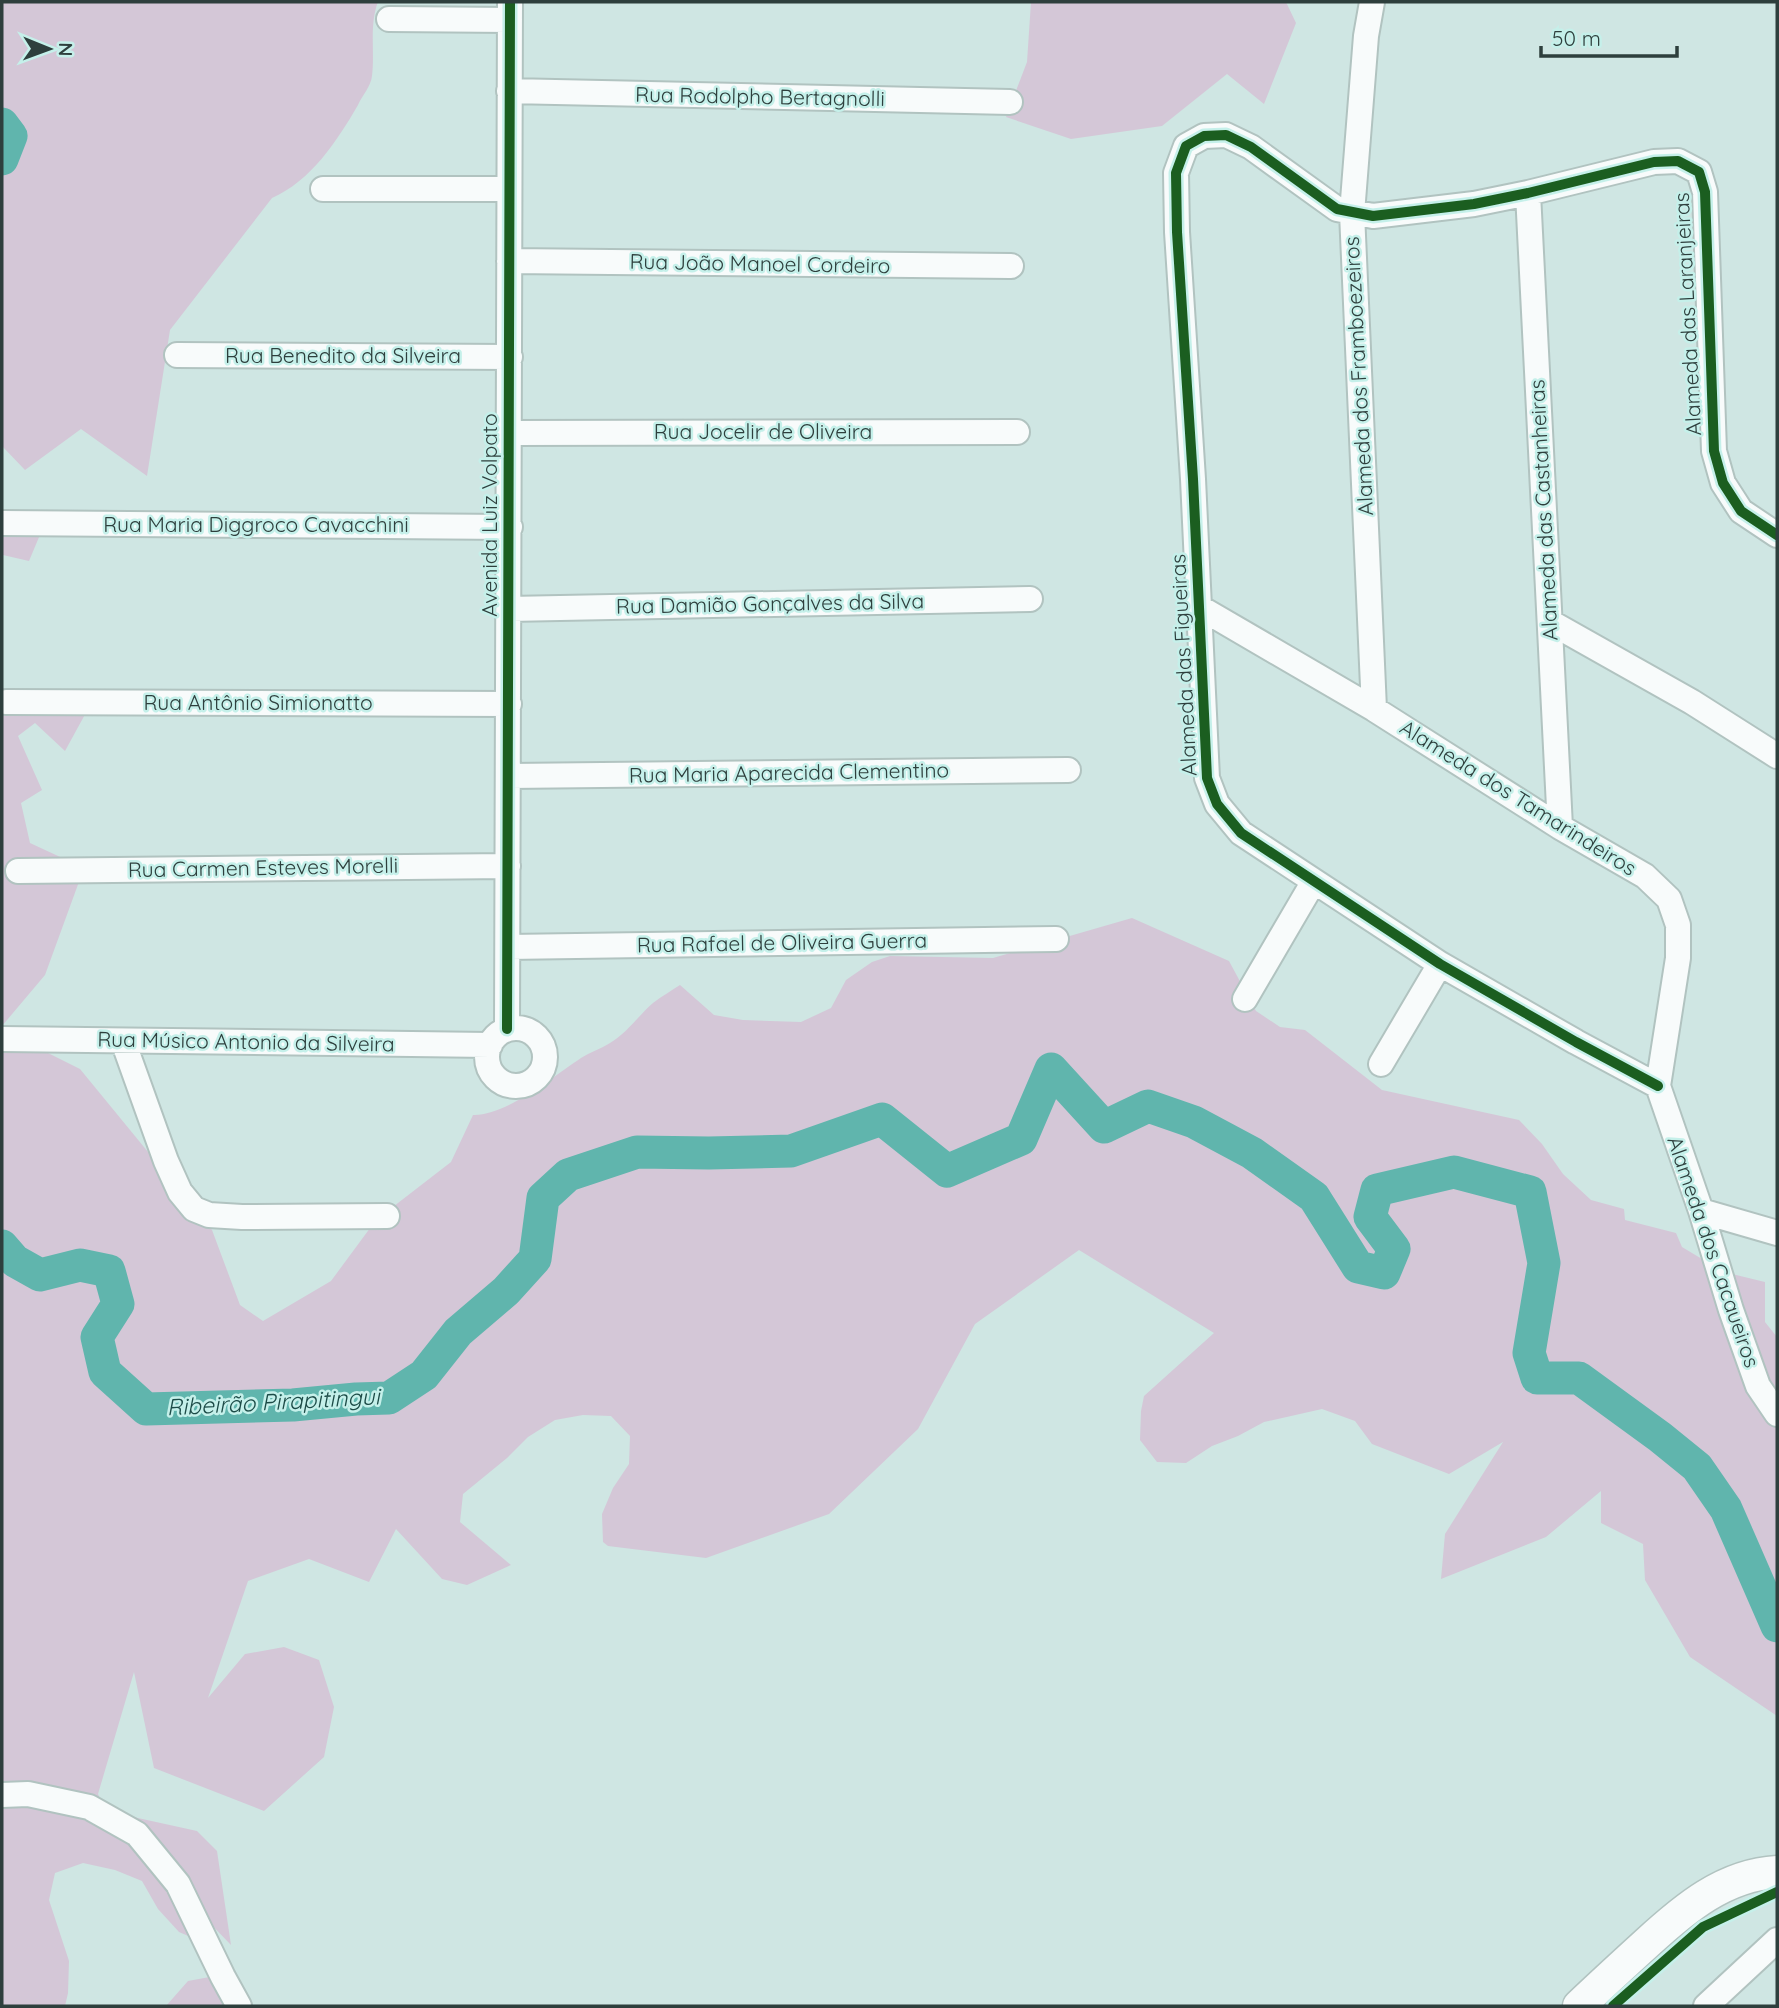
<svg xmlns="http://www.w3.org/2000/svg" width="1779" height="2008" font-family="Quicksand,sans-serif">
	<rect width="100%" height="100%" fill="#cfe6e3"/>
	<path fill="#d4c7d7" d="M2 2H378C369 25 375 52 372 76 371 86 362 96 358 105 337 141 311 181 272 198L170 330 147 476 81 429 25 470 2 446Z
		M1031 2H1286L1296 23 1264 104 1227 74 1162 126 1071 139 1006 117 1027 62Z
		M2 511 42 530 29 561 3 555 2 560Z
		M2 692 94 698 65 751 35 723 18 736 42 790 21 803 30 843 84 868 45 975 2 1026Z
		M1132 918 1229 961 1256 1011 1280 1027 1305 1030 1382 1090 1519 1120 1542 1144 1563 1174 1591 1200 1624 1209 1625 1220 1676 1233 1682 1247 1707 1262 1732 1274 1765 1282V1322L1777 1337V1716L1690 1657 1645 1580 1643 1544 1601 1523V1491L1546 1537 1441 1579 1445 1534 1503 1442 1449 1474 1372 1444 1355 1421 1322 1409 1264 1422 1238 1436 1212 1446 1186 1463 1157 1462 1140 1440 1141 1411 1144 1396 1214 1333 1079 1250 975 1324 918 1429 829 1514 706 1558 608 1546 603 1542 602 1514 613 1488 629 1464 630 1436 611 1416 583 1415 555 1420 528 1437 507 1458 463 1494 460 1522 511 1565 467 1585 442 1579 396 1529 369 1582 309 1559 248 1581 208 1698 245 1654 284 1647 319 1660 334 1707 324 1757 264 1811 154 1768 134 1672 98 1794 106 1811 197 1831 217 1851 231 1945 204 1917 202 1942 179 1932 158 1909 142 1881 115 1870 83 1863 55 1873 49 1900 69 1961 68 1993 65 2006H2V1030L80 1069 212 1230 240 1305 263 1321 331 1281 376 1220 451 1162 473 1115C506 1116 554 1076 581 1058 590 1052 601 1049 610 1043 627 1033 638 1016 653 1003 662 996 671 991 680 985L714 1015 743 1020 801 1022 831 1008 846 980 872 962 890 956 993 958Z
		M215 1976 229 2006H166L188 1981Z"/>
	<g fill="none" stroke-linecap="round" stroke-linejoin="round">
		<path stroke="#60b5ad" stroke-width="33" d="M2 124 11 136 2 159
			M2 1246 15 1261 40 1275 80 1265 109 1271 118 1304 97 1337 105 1372 146 1409 293 1405 356 1399 389 1398 424 1375 458 1332 506 1291 535 1259 543 1198 568 1175 637 1152 709 1153 791 1151 882 1119 947 1171 1021 1139 1051 1069 1104 1127 1148 1106 1194 1122 1252 1153 1314 1197 1358 1267 1384 1273 1394 1249 1370 1217 1377 1190 1454 1172 1530 1192 1544 1263 1529 1353 1537 1378H1579L1660 1437 1697 1467 1726 1509 1777 1626"/>
		<g stroke="#b1c3c0" stroke-width="28">
			<path id="minor" d="M1372 2 1366 36 1352 213 1374 709
				M389 19 510 20
				M509 91 1010 102
				M323 189H509
				M1528 193 1560 827
				M509 261 1011 266
				M177 355 510 357
				M510 433 1017 432
				M2 523 510 527
				M1199 607 1374 709 1560 827 1645 876 1669 899 1678 925V958L1658 1086 1701 1211 1731 1310 1758 1386 1777 1414
				M509 609 1030 599
				M1550 622 1692 702 1777 756
				M6 702 509 704
				M509 776 1068 770
				M18 871 508 866
				M508 947 1056 939
				M1245 999 1314 881
				M487 1057a29 29 0 1 1 58 0a29 29 0 1 1-58 0Z
				M507 1029 510 2
				M2 1039 490 1045
				M123 1041 166 1161 180 1192 194 1209 209 1215 242 1217 387 1216
				M1381 1064 1440 964
				M1658 1086 1576 1042 1440 964 1241 833 1217 804 1207 778 1193 479 1177 232 1176 173 1186 146 1204 136 1226 135 1251 147 1337 209 1373 216 1474 204 1528 193 1654 162 1678 161 1699 172 1705 192 1714 451 1723 483 1741 511 1777 535
				M1701 1211 1777 1233
				M2 1795 28 1794 89 1807 137 1834 178 1884 223 1977 239 2006
				M1706 2006 1777 1940"/>
		</g>
		<g stroke="#b1c3c0" stroke-width="35">
			<path id="major" d="M1579 2006C1601 1985 1624 1964 1647 1943 1684 1909 1724 1875 1777 1872"/>
		</g>
		<use href="#minor" stroke="#f8fbfb" stroke-width="24"/>
		<use href="#major" stroke="#f8fbfb" stroke-width="32"/>
		<g stroke="#c5f0ea" stroke-width="15">
			<path id="cycleway" d="M507 1029 510 2
				M1658 1086 1576 1042 1440 964 1241 833 1217 804 1207 778 1193 479 1177 232 1176 173 1186 146 1204 136 1226 135 1251 147 1337 209 1373 216 1474 204 1528 193 1654 162 1678 161 1699 172 1705 192 1714 451 1723 483 1741 511 1777 535
				M1613 2006 1703 1927 1777 1892"/>
		</g>
		<use href="#cycleway" stroke="#1b5e20" stroke-width="10"/>
	</g>
	<g text-anchor="middle" stroke-width="5" stroke-linejoin="round" paint-order="stroke">
		<g font-size="21" fill="#2e3f3d" stroke="#c5f0ea">
			<text transform="translate(760 97) rotate(1)" y="7">Rua Rodolpho Bertagnolli</text>
			<text transform="translate(760 264) rotate(1)" y="7">Rua João Manoel Cordeiro</text>
			<text transform="translate(1688 314) rotate(-93)" y="7">Alameda das Laranjeiras</text>
			<text x="343" y="363">Rua Benedito da Silveira</text>
			<text transform="translate(1359 376) rotate(-93)" y="7">Alameda dos Framboezeiros</text>
			<text x="763" y="439">Rua Jocelir de Oliveira</text>
			<text transform="translate(1544 510) rotate(-93)" y="7">Alameda das Castanheiras</text>
			<text transform="translate(490 515) rotate(-90)" y="7">Avenida Luiz Volpato</text>
			<text x="256" y="532">Rua Maria Diggroco Cavacchini</text>
			<text transform="translate(770 604) rotate(-1)" y="7">Rua Damião Gonçalves da Silva</text>
			<text transform="translate(1184 665) rotate(-93)" y="7">Alameda das Figueiras</text>
			<text x="258" y="710">Rua Antônio Simionatto</text>
			<text transform="translate(789 773) rotate(-1)" y="7">Rua Maria Aparecida Clementino</text>
			<text transform="translate(1518 798) rotate(32)" y="7">Alameda dos Tamarindeiros</text>
			<text transform="translate(263 868) rotate(-1)" y="7">Rua Carmen Esteves Morelli</text>
			<text transform="translate(782 943) rotate(-1)" y="7">Rua Rafael de Oliveira Guerra</text>
			<text transform="translate(246 1042) rotate(1)" y="7">Rua Músico Antonio da Silveira</text>
			<text transform="translate(1713 1252) rotate(71)" y="7">Alameda dos Cacaueiros</text>
		</g>
		<g font-size="23" font-style="italic" fill="#1c4b47" stroke="#c5f0ea">
			<text transform="translate(273 1402) rotate(-3)" y="8">Ribeirão Pirapitingui</text>
		</g>
	</g>
	<rect width="1779" height="2008" fill="none" stroke="#2e3f3d" stroke-width="7"/>
	<g transform="translate(49 49) rotate(91)" stroke="#c5f0ea" stroke-width="5" paint-order="stroke">
	<path d="M0-5L12 26L0 18L-12 26Z" fill="#2e3f3d"/>
	<text y="-10" font-size="19" font-weight="bold" text-anchor="middle" fill="#2e3f3d">N</text>
	</g>
	<path d="M1541 46v10h136v-10" fill="none" stroke="#2e3f3d" stroke-width="3.5"/>
	<text x="1552" y="46" font-size="21" fill="#2e3f3d" stroke="#c5f0ea" stroke-width="5" paint-order="stroke">50 m</text>
</svg>
